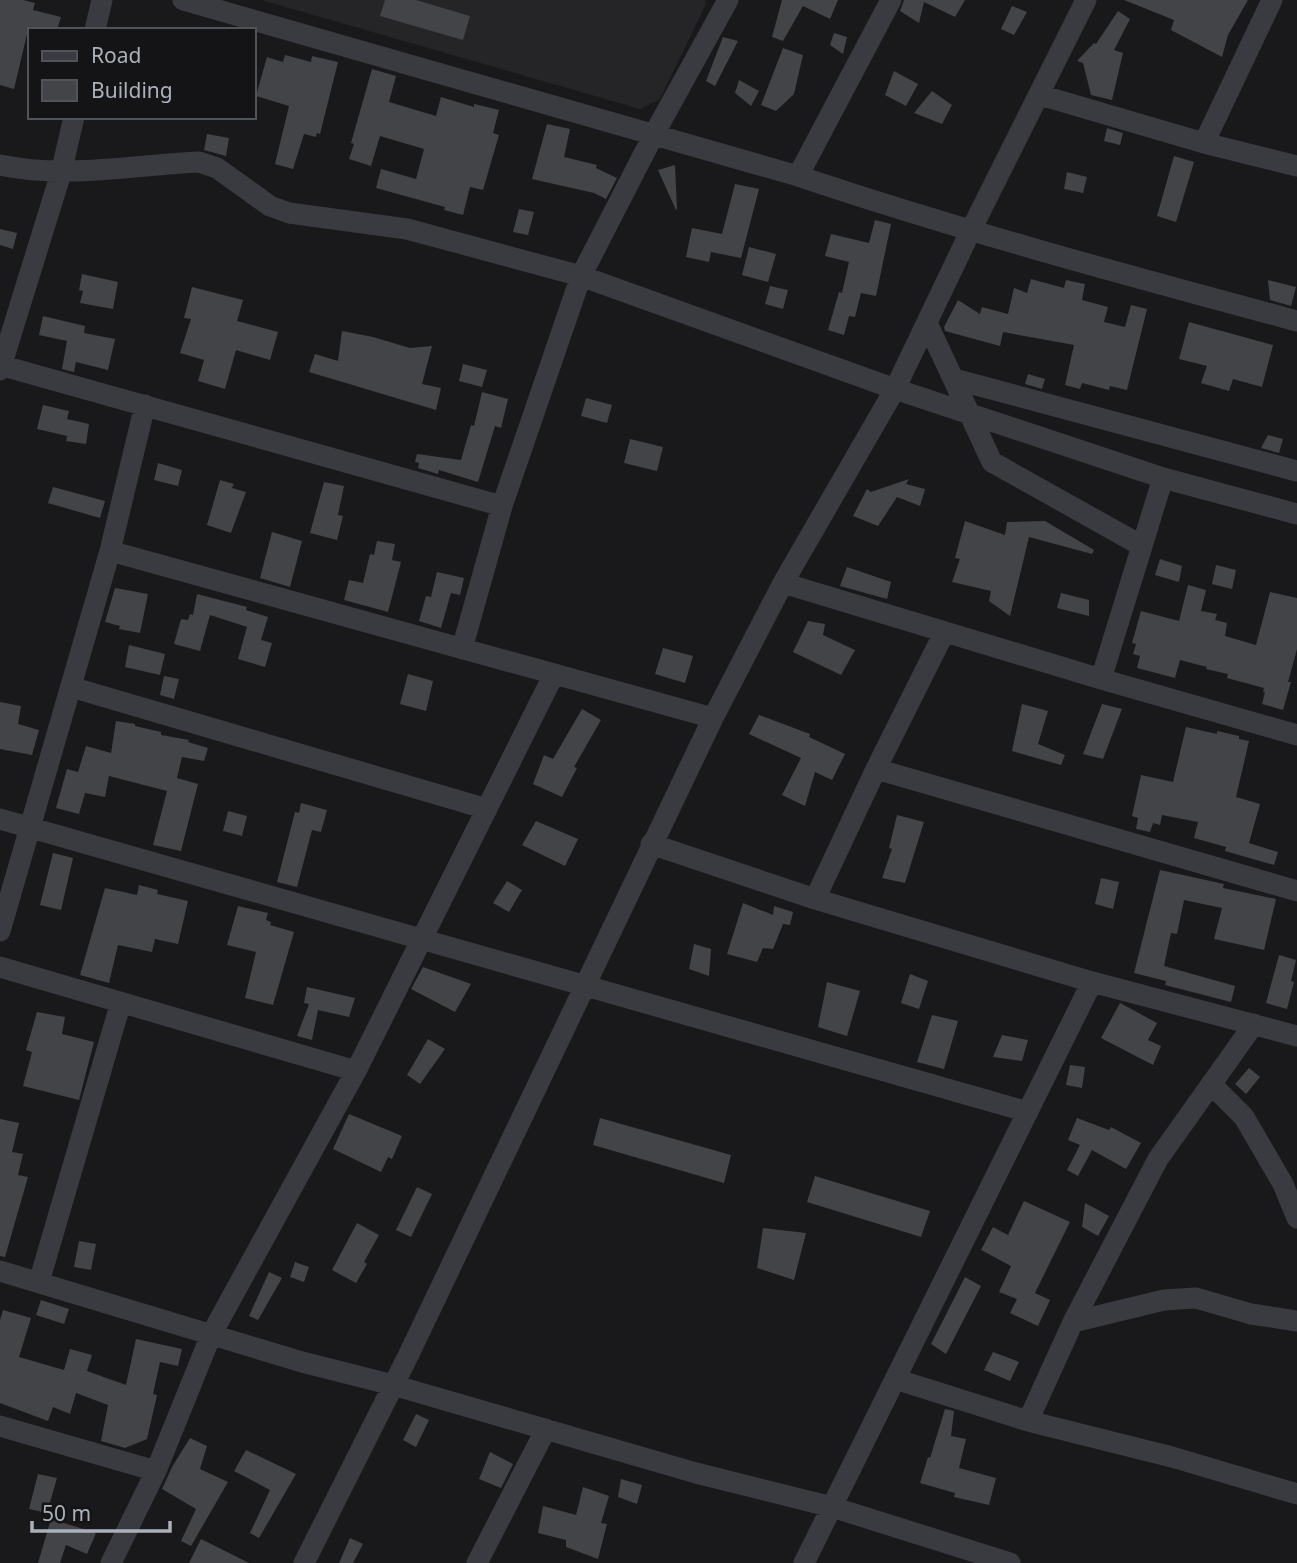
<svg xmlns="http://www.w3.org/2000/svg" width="1297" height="1563" font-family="'Noto Sans',sans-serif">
	<rect width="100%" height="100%" fill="#19191b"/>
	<path fill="#252528" d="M261 0H705L706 4 660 99 640 109Z"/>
	<path fill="#434448" d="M0 0H23L35 3 33 10 61 17 57 30H28L14 89 0 85Z
		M385 0H416L470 16 463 40 380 16Z
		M782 0H838L830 19 803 6 783 41 772 37Z
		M904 0H965L955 17 924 2 919 23 900 11Z
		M1124 0H1248L1228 35 1222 57 1171 30 1174 20Z
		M1012 6 1027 12 1014 35 1001 29Z
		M1118 11 1130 19 1114 50 1123 53 1112 100 1091 95 1083 63 1077 61 1094 43 1096 44Z
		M834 33 847 37 843 54 830 45Z
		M723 37 738 41 715 86 706 81Z
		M783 48 803 55 794 94 776 111 761 105Z
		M285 55 311 62 312 56 338 62 320 134 317 133 316 137 304 134 293 169 275 164 289 106 256 96 267 57 283 62Z
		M372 69 396 76 389 102 436 116 441 97 474 107V104L499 110 493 133 499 135 483 190 470 187 463 215 444 210 445 207 376 188 381 169 416 179 424 149 380 136 371 166 349 159 354 144 351 143Z
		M894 71 918 84 906 106 885 95Z
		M739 80 759 91 751 106 735 93Z
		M932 91 952 105 942 124 914 113Z
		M547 124 570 129 564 157 597 165 596 168 617 178 606 199 594 193 532 179Z
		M1107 128 1123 133 1120 145 1104 141Z
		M207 134 229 138 226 156 204 150Z
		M1174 156 1194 162 1176 222 1157 216Z
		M675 165 677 209 676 210 658 170Z
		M1067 172 1087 177 1083 193 1064 189Z
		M735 184 759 189 741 258 711 252 709 262 686 257 692 228 722 234Z
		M519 209 534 212 528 235 513 232Z
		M875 220 891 224 876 296 861 293 855 317 849 316 844 335 828 330 839 292 842 293 849 262 825 256 831 234 869 243Z
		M0 229 17 233 13 249 0 245Z
		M749 247 776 254 768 282 742 275Z
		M82 274 118 282 113 309 80 303 83 291 79 290Z
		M1031 279 1064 288 1066 280 1085 284 1082 300 1108 307 1104 322 1125 327 1131 305 1147 309 1127 390 1110 386 1109 390 1082 383 1080 389 1065 385 1074 345 1003 332 1000 346 945 331 944 327 958 300 980 314 982 307 1008 314 1014 288 1027 293Z
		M1268 280 1296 287 1291 306 1270 300Z
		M770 286 788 290 783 309 765 304Z
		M192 287 243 300 237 321 278 332 270 360 236 350 225 389 198 381 204 360 180 353 191 319 184 318Z
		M43 316 85 326 84 333 115 339 108 370 76 362 74 372 62 369 67 341 39 335Z
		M1189 322 1273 345 1262 387 1233 379 1229 391 1201 383 1207 366 1179 359Z
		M342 331 373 337 410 348 432 346 422 384 441 388 436 410 309 372 315 354 338 361Z
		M463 364 487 370 482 387 459 381Z
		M1028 374 1045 379 1042 389 1025 384Z
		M482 392 508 399 501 428 495 426 478 482 439 470 438 474 418 468 419 463 415 462 417 454 461 460 471 425 474 426Z
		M586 398 612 405 607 423 581 416Z
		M43 405 69 411 67 419 89 424 86 444 66 441 67 436 37 429Z
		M1268 435 1283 439 1279 453 1261 448Z
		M630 439 663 447 657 471 624 463Z
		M158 463 182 470 178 486 154 480Z
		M909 479 906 484 925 489 920 506 897 497 878 526 853 516 867 489 871 492Z
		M220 480 234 484 232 488 246 492 231 533 207 525Z
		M324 482 344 486 338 515 343 516 337 540 310 533Z
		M53 487 105 501 100 518 48 503Z
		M965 521 1005 535 1007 522 1045 521 1094 550 1092 554 1029 537 1010 616 989 601 991 591 952 582 960 559 955 558Z
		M272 532 302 541 290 587 260 578Z
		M377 541 395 544 392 560 401 562 388 612 344 600 349 580 363 583 370 554 374 555Z
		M1160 559 1182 566 1179 582 1155 575Z
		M1216 565 1236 570 1232 589 1212 584Z
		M847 567 891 582 887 599 840 586Z
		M437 572 464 578 460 595 451 593 441 628 419 621 426 596 431 597Z
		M1188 585 1206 590 1201 611 1217 614 1215 620 1227 623 1225 636 1256 645 1270 592 1297 598V649L1288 682H1291L1283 710 1262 704 1265 692H1263L1264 688 1227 678 1228 674 1206 669 1207 667 1180 660 1175 678 1137 668 1140 656 1133 654 1136 644 1132 643 1141 611 1179 621Z
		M115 588 148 594 140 633 119 629 120 626 105 622Z
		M1061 593 1089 600V616L1057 608Z
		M197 594 247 607 246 610 268 617 261 640 272 643 265 667 238 659 247 627 210 615 200 651 174 644 181 619 188 620 190 614 193 615Z
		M808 621 825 624 823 635 855 650 841 675 793 652Z
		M129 645 165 654 160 675 125 667Z
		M663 648 693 656 685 683 655 674Z
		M408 674 433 681 426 711 400 704Z
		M164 676 179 679 174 699 160 695Z
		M0 702 21 706 18 724 39 730 32 755 0 749Z
		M1022 704 1048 711 1038 744 1065 755 1061 765 1012 751Z
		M1102 704 1122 709 1103 759 1083 754Z
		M582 709 601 720 574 767 577 768 562 797 533 784 544 755 553 759Z
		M759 715 810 734 809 737 845 754 832 780 815 772 805 806 782 795 801 758 749 734Z
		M116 721 135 724V726L161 732V735L189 740 188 742 208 748 204 761 182 757 177 778 198 784 181 851 153 845 167 791 109 776 105 797 85 793 79 814 56 808 67 769 78 772 86 746 111 753Z
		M1186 727 1217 734V731L1239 736V739L1249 741 1236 797 1260 804 1249 843 1278 852 1274 865 1225 851 1226 847 1194 838 1198 822 1162 815 1160 825 1153 823 1150 832 1136 829 1138 818 1132 816 1141 775 1173 782Z
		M301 803 327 810 321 832 312 830 297 887 277 882 295 812 299 813Z
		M228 811 247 816 242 836 223 831Z
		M897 815 924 822 905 883 882 878 892 849 889 848Z
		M536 821 578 839 565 866 522 845Z
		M53 853 73 858 61 910 40 905Z
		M1160 870 1224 884 1223 888 1276 899 1264 950 1214 939 1222 908 1184 900 1177 934 1171 933 1164 966 1235 986 1231 1002 1165 985 1166 981 1134 973Z
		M1101 878 1119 882 1113 909 1095 904Z
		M507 881 522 890 509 912 493 903Z
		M139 885 158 890 157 894 188 901 178 944 155 939 152 952 118 945 109 983 80 975 105 888 137 895Z
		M743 903 773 915 774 906 793 912 790 925 783 924 773 949 763 948 757 962 727 954Z
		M238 906 268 913 266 920 271 922 270 925 294 932 273 1005 245 998 256 952 227 945Z
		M694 944 711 949 709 976 689 969Z
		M1279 955 1296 960 1291 981 1294 982 1287 1009 1266 1003Z
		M423 967 471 984 455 1012 411 989Z
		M910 974 928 981 919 1009 901 1003Z
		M827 982 860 991 847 1036 818 1027Z
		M307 987 355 998 349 1017 318 1010 312 1040 297 1036 309 1004 304 1003Z
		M1120 1003 1157 1023 1148 1040 1161 1046 1153 1065 1101 1038Z
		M37 1012 65 1017 62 1034 94 1042 79 1100 23 1086 32 1052 26 1050Z
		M932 1015 958 1021 944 1069 917 1062Z
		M1002 1035 1028 1040 1022 1061 993 1057Z
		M428 1039 445 1049 420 1084 407 1075Z
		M1070 1065 1085 1067 1082 1088 1066 1085Z
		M1249 1068 1260 1077 1246 1094 1235 1084Z
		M349 1114 402 1136 392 1159 388 1157 381 1172 333 1149Z
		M600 1118 731 1155 724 1183 593 1145Z
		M1077 1118 1109 1130 1111 1127 1141 1143 1126 1169 1092 1150 1078 1176 1067 1170 1080 1145 1068 1140Z
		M0 1119 19 1123 12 1152 23 1154 18 1175 28 1177 5 1257 0 1256Z
		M815 1176 930 1211 921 1237 807 1202Z
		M417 1187 432 1194 411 1237 396 1230Z
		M1024 1201 1070 1222 1035 1293 1050 1300 1038 1326 1010 1313 1017 1299 999 1292 1011 1266 981 1250 993 1227 1008 1235Z
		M1085 1203 1109 1216 1098 1236 1082 1227Z
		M357 1223 379 1235 364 1262 367 1264 356 1283 332 1270Z
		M763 1228 806 1233 794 1280 757 1268Z
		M79 1241 96 1244 91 1270 74 1267Z
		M295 1262 309 1267 304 1282 290 1277Z
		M269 1272 282 1278 258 1320 249 1316Z
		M965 1277 981 1286 946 1354 931 1344Z
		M41 1300 69 1309 64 1324 36 1315Z
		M3 1310 31 1318 19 1357 64 1370 70 1349 92 1355 87 1371 126 1385 136 1339 182 1349 178 1366 160 1362 153 1394 157 1395 147 1439 125 1448 101 1441 108 1405 76 1393 70 1414 53 1407 48 1421 0 1403V1320Z
		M993 1352 1019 1362 1010 1381 984 1370Z
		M945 1409 954 1411 951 1436 966 1439 959 1468 996 1478 989 1505 954 1497 955 1493 920 1483 928 1457 930 1458Z
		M416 1414 429 1420 416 1447 403 1440Z
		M190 1438 207 1446 200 1469 228 1482 191 1546 181 1541 196 1509 162 1489 172 1467Z
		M246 1450 296 1474 259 1538 250 1533 270 1490 234 1471Z
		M490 1452 513 1464 501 1488 479 1479Z
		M38 1474 57 1478 47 1513 29 1509Z
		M621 1479 642 1485 637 1504 618 1497Z
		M583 1487 609 1496 601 1523 607 1524 598 1559 566 1547V1540L538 1533 543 1506 576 1515Z
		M51 1519 96 1533 87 1554 66 1545 60 1563H38Z
		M350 1538 363 1544 353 1563H339Z
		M201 1539 249 1563H189Z"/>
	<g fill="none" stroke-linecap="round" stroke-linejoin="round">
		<path stroke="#3a3b40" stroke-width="21" d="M183 0 798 176C962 231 1130 276 1297 321
			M95 30 102 0
			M1040 95 1204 143 1297 166
			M1204 143 1272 0
			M0 165C66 179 133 165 199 162L217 168 270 206 289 213 407 229 581 276 895 389 1163 478 1297 514
			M798 176 891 0
			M927 323 992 462 1142 546
			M0 365 502 506
			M0 370 61 173 74 117
			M954 379 1297 471
			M110 551 713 718
			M783 583 1101 679 1297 735
			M462 649 502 506 581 276 653 136 728 0
			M1101 679 1163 478
			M71 687 487 809
			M876 769 1297 891
			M0 819 1028 1112
			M651 844 815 899 1092 982 1297 1036
			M815 899 876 769 944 633
			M0 931 110 551 145 405
			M0 967 356 1071
			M1211 1084 1244 1117 1283 1184 1297 1218
			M0 1271 302 1362 393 1385 696 1473 832 1507 1010 1563
			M39 1282 121 1002
			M1073 1322 1164 1300 1196 1298 1251 1314 1297 1321
			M895 1379 1028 1421 1172 1457 1297 1494
			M1028 1421 1073 1322 1158 1159 1254 1024
			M0 1426 156 1471
			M111 1563 156 1471 211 1335 356 1071 554 674
			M304 1563 408 1356 713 718 783 583 895 389 971 230 1086 0
			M477 1563 546 1429
			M804 1563 1092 982"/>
	</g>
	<rect x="28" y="28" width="228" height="91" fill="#141416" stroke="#505358" stroke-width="2"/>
	<rect x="42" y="51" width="35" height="10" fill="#3a3b40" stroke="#505358" stroke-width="2"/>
	<text x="91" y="63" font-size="21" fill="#abb1bb">Road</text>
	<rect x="42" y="80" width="35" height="21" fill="#434448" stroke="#505358" stroke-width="2"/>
	<text x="91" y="98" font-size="21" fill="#abb1bb">Building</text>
	<path d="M32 1521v10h138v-10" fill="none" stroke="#abb1bb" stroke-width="3.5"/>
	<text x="42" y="1521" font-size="21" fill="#abb1bb" stroke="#141416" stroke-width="5" paint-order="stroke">50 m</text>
</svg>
